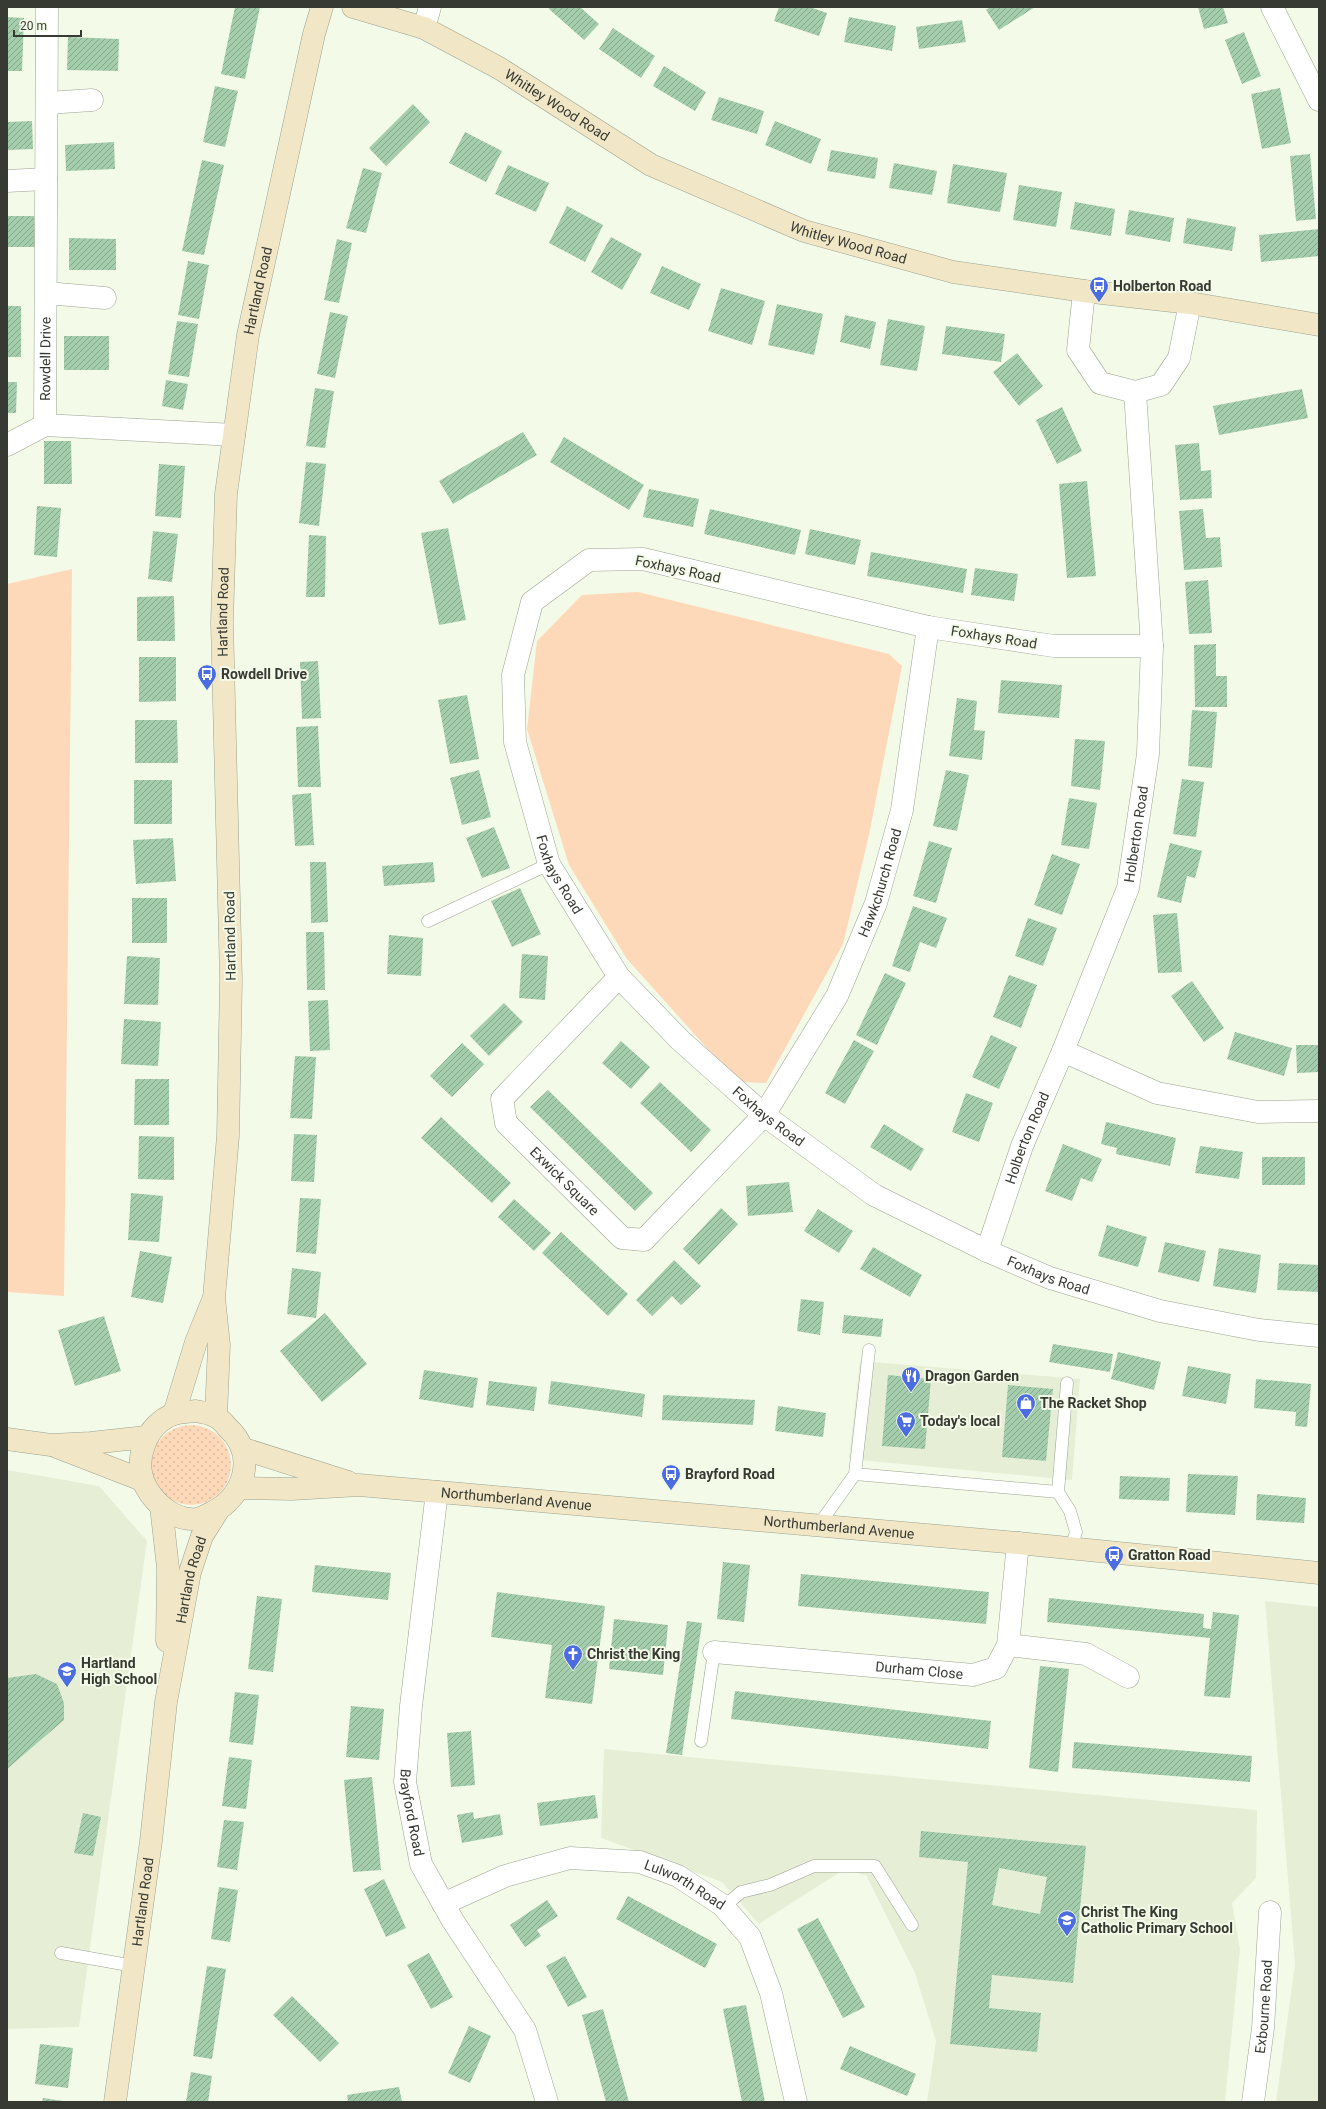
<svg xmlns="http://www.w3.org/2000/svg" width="1326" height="2109" font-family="Roboto,sans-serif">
	<defs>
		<pattern id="grass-dots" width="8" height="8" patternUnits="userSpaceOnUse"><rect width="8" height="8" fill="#fdd9ba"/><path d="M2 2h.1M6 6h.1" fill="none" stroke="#d9bba0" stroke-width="1.8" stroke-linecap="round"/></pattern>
		<pattern id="building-hatch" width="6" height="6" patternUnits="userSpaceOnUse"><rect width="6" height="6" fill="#a4cdac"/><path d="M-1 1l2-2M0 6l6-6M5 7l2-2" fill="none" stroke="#86a78d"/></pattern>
	</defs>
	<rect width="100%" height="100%" fill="#f4fae8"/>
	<path fill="#e6eed6" d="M860 1361 1080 1379 1072 1480 849 1459Z
		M7 1470 99 1486 147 1541 79 2027 7 2029Z
		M1265 1601 1319 1607V2102H1276L1295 1964Z
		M604 1749 1257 1810 1256 1878 1232 1903 1240 1949 1225 2102H927L936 2041 915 1973 866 1875 843 1870 759 1924 722 1882 601 1838Z"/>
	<path fill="url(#grass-dots)" d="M151 1465a40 40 0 1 1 80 0a40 40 0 1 1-80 0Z"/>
	<path fill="#fdd9ba" d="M72 569 64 1296 7 1292V584Z
		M638 592 889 654 902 666 869 835 843 944 766 1083 742 1082 715 1057 627 959 569 865 527 729 537 641 582 595Z"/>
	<path fill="url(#building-hatch)" fill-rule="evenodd" d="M235 7H260L245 79 221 74Z
		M551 7H580L599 24 584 40 549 9Z
		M779 7H809L827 13 819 36 774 21Z
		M990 7H1035L999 30 986 10Z
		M1198 7H1223L1228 23 1204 29Z
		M7 17 24 18 22 71H7Z
		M849 17 896 26 892 51 844 42Z
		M962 20 966 42 919 49 916 27Z
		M613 28 655 56 641 78 599 49Z
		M1244 32 1261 76 1242 84 1225 40Z
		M68 37 119 39 118 71 67 70Z
		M664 66 706 92 695 111 653 86Z
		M215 86 238 91 225 147 203 142Z
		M1280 88 1291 143 1262 149 1251 94Z
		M719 97 764 111 757 134 711 120Z
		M413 104 430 122 386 166 369 148Z
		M32 121 33 149 7 150V122Z
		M775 121 821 139 811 164 765 145Z
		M465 132 502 151 486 182 449 163Z
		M114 142 115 169 66 171 65 145Z
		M831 150 878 158 875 179 827 171Z
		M1310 154 1316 219 1296 221 1290 156Z
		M202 160 224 165 204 255 182 251Z
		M894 163 937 171 932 195 889 188Z
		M953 164 1007 173 1000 212 947 203Z
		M508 165 549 183 536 212 495 194Z
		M363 168 382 173 366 233 346 228Z
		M1019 185 1062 192 1056 227 1013 220Z
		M1075 202 1115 209 1111 236 1070 229Z
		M567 206 603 225 585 262 549 243Z
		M1129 210 1174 218 1170 242 1125 234Z
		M7 216H34L35 247H7Z
		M1187 218 1236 227 1232 251 1183 243Z
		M1319 229V256L1261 262 1259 235Z
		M611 237 642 254 622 290 591 272Z
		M69 238 116 239V270H69Z
		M337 239 352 243 339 303 324 300Z
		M188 261 209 265 199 319 178 315Z
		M662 266 701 284 689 310 650 293Z
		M721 288 765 301 752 345 708 331Z
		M777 304 823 314 814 355 768 345Z
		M7 306H21V357H7Z
		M330 312 348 316 335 378 317 374Z
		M845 315 876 322 870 349 840 342Z
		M888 319 925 326 917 371 880 365Z
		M177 321 198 324 189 377 168 374Z
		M946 326 1005 334 1001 362 942 354Z
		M64 336H109V370H64Z
		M1017 353 1043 386 1019 406 993 372Z
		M166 380 188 384 183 410 162 406Z
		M7 382H17L16 413H7Z
		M315 388 334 391 325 448 306 446Z
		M1302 389 1308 418 1219 435 1213 406Z
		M1062 407 1082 451 1057 464 1036 420Z
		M523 432 537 455 453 504 439 481Z
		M564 437 644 485 629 510 550 462Z
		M44 441H71L72 484H44Z
		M1199 443 1201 471 1211 470 1212 498 1180 500 1175 445Z
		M306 462 326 464 319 526 299 523Z
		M159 464 185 466 181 518 155 516Z
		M1087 481 1096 576 1067 578 1059 484Z
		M649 489 699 499 693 527 643 517Z
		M37 506 61 508 57 557 34 555Z
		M710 509 801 530 795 555 704 534Z
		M1203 509 1206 538 1220 537 1222 567 1184 570 1179 511Z
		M448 528 466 620 439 625 421 533Z
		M810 529 861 540 855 565 805 554Z
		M153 531 178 534 172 582 148 579Z
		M309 535 326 536 325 597H306Z
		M871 552 967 569 963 593 867 576Z
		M975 568 1018 574 1014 601 971 595Z
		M1208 580 1212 633 1189 634 1185 582Z
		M174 596 175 641H137V597Z
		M1216 644V676H1227V707H1195L1194 645Z
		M139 657H176V701L139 702Z
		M318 661 321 718 302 719 300 662Z
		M1001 680 1062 685 1059 718 998 713Z
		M467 695 479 759 450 764 438 700Z
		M957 698 977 701 974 730 985 731 982 760 949 756Z
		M1192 710 1217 712 1212 768 1188 766Z
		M135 720H177L178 763H135Z
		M318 726 321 787H298L296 727Z
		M1075 739 1105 741 1100 790 1071 786Z
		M479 770 491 817 462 825 450 778Z
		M946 770 969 775 957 831 933 826Z
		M1182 779 1204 782 1196 837 1173 834Z
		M134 780H172V824H134Z
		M311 793 314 845 295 846 292 795Z
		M1069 798 1097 803 1089 849 1061 845Z
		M494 827 510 868 482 878 466 838Z
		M173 838 176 881 136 884 133 840Z
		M929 841 952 848 936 903 913 896Z
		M1170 843 1202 851 1195 878 1187 876 1181 903 1157 897Z
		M1052 854 1080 864 1062 915 1034 905Z
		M310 862H326L328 922 311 923Z
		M433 862 435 882 384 886 382 866Z
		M520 888 541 934 512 947 491 901Z
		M132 898H167V943H132Z
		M913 906 947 918 936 948 920 942 910 972 892 966Z
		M1177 913 1182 972 1158 973 1153 915Z
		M1028 918 1057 928 1043 966 1015 956Z
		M306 932H324L325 990H307Z
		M389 935 423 938 421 976 387 974Z
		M522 954 548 956 545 1000 519 998Z
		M127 956 160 958 158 1005 124 1004Z
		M885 973 906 983 877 1045 856 1035Z
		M1009 975 1037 985 1021 1028 993 1017Z
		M1192 981 1224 1028 1204 1042 1171 996Z
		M328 1000 330 1050 310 1051 308 1001Z
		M504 1003 523 1022 489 1056 470 1036Z
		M124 1019 161 1022 158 1066 121 1064Z
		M1235 1032 1292 1048 1284 1076 1227 1059Z
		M991 1035 1017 1047 999 1089 972 1077Z
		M854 1040 874 1051 845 1104 825 1093Z
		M621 1041 650 1067 631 1089 602 1063Z
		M462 1043 484 1064 452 1097 430 1076Z
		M1296 1045H1319V1072L1297 1073Z
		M295 1056 316 1057 312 1119 290 1118Z
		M135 1079H169V1125H134Z
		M660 1082 711 1130 691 1152 640 1103Z
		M548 1090 653 1193 635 1211 530 1107Z
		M966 1093 993 1103 979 1142 952 1132Z
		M441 1117 511 1183 492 1203 421 1138Z
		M1106 1122 1176 1138 1170 1166 1116 1154 1117 1148 1101 1144Z
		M884 1124 924 1149 911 1171 870 1147Z
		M294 1134 317 1135 314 1182 291 1181Z
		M139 1136 174 1137V1180L138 1179Z
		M1063 1144 1102 1159 1092 1182 1081 1178 1072 1201 1045 1191Z
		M1200 1146 1243 1152 1239 1179 1195 1173Z
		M1262 1157H1305V1185H1262Z
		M789 1182 793 1212 748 1216 746 1186Z
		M131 1193 163 1196 159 1242 128 1240Z
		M300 1198 321 1199 316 1254 296 1252Z
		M514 1199 551 1233 534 1251 498 1217Z
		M721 1208 738 1224 699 1265 683 1249Z
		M818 1209 853 1231 839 1253 804 1231Z
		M1107 1225 1147 1237 1138 1267 1098 1256Z
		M561 1232 628 1294 608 1316 542 1253Z
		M1165 1242 1206 1251 1199 1282 1158 1272Z
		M873 1247 922 1275 910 1297 860 1269Z
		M1219 1248 1261 1255 1256 1293 1213 1286Z
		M140 1251 172 1257 163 1303 131 1297Z
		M674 1260 701 1286 681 1305 672 1296 652 1316 636 1300Z
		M1279 1263 1319 1265V1292L1277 1290Z
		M292 1268 321 1272 316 1318 287 1314Z
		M801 1299 824 1302 820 1335 797 1331Z
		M325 1313 367 1364 322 1402 280 1351Z
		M844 1315 883 1319 881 1337 842 1333Z
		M104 1316 121 1371 75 1386 58 1330Z
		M1053 1344 1113 1354 1110 1372 1049 1362Z
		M1118 1352 1161 1362 1154 1390 1111 1379Z
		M1188 1366 1231 1374 1226 1404 1182 1396Z
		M424 1370 478 1378 473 1408 419 1399Z
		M888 1375 931 1379 925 1449 882 1446Z
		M1256 1379 1311 1384 1307 1427 1295 1426 1296 1412 1254 1408Z
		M489 1381 537 1387 534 1411 486 1405Z
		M551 1381 645 1394 642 1417 548 1404Z
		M1008 1385 1053 1389 1046 1461 1002 1457Z
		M663 1395 755 1400 753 1425 662 1420Z
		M778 1406 826 1413 823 1437 775 1431Z
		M1188 1474 1238 1476 1235 1515 1186 1512Z
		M1120 1476 1170 1478 1169 1501 1119 1499Z
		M1257 1494 1306 1498 1304 1523 1256 1520Z
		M723 1562 750 1565 744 1622 717 1619Z
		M315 1565 391 1573 388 1600 312 1592Z
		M801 1574 989 1592 986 1624 798 1606Z
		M497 1592 605 1606 592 1704 545 1698 552 1645 491 1637Z
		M257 1596 282 1599 273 1672 248 1669Z
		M1049 1598 1204 1614 1203 1628 1211 1629 1213 1612 1239 1615 1230 1698 1204 1696 1210 1638 1047 1622Z
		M614 1619 668 1625 663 1675 609 1669Z
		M687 1621 702 1623 682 1755 666 1753Z
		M1040 1666 1069 1669 1058 1772 1029 1768Z
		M36 1674 57 1684 64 1703V1720L7 1769V1678Z
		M735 1691 991 1721 988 1749 731 1719Z
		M235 1692 259 1695 253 1745 229 1742Z
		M351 1706 384 1709 379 1760 346 1757Z
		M471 1731 475 1785 451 1787 447 1733Z
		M1074 1742 1252 1756 1250 1782 1072 1768Z
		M229 1757 252 1760 246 1809 222 1806Z
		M372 1777 381 1870 353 1872 344 1780Z
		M595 1795 598 1818 540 1826 537 1803Z
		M473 1812 474 1819 500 1814 503 1835 462 1843 457 1815Z
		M83 1813 101 1817 93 1856 74 1853Z
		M224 1820 244 1822 237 1870 217 1867Z
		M921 1831 1086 1846 1073 1983 992 1975 989 2008 1041 2013 1037 2052 950 2044 968 1862 919 1857ZM999 1868 1047 1877 1040 1914 992 1905Z
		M384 1879 406 1928 386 1937 364 1889Z
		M219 1887 238 1890 230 1942 211 1939Z
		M628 1896 717 1944 705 1968 616 1919Z
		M547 1900 558 1916 537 1930 541 1936 525 1947 510 1925Z
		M818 1918 865 2007 843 2018 797 1929Z
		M429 1953 453 1997 431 2009 407 1965Z
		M565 1956 587 1997 568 2007 546 1966Z
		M207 1966 226 1969 212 2059 193 2056Z
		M292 1996 339 2043 320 2062 273 2015Z
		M746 2005 765 2102H742L723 2009Z
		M603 2009 629 2102H606L582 2015Z
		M469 2026 491 2036 470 2083 448 2073Z
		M40 2044 73 2048 68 2088 35 2084Z
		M850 2046 916 2074 907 2096 840 2069Z
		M191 2072 212 2076 208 2102H186Z
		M399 2087 402 2102H348L347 2095Z
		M43 2098 63 2101V2102H42Z"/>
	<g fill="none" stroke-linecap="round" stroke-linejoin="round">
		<g stroke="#9ca291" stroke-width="13">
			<path id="lane" d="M428 921 549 864
				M1067 1383 1058 1492 1070 1511 1076 1532 1071 1548
				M855 1474 869 1350
				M818 1526 855 1474 1058 1492
				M701 1741 714 1652
				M722 1905 733 1899 741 1892 770 1885 814 1866H875L912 1925
				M61 1953 134 1966"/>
		</g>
		<g stroke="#9ca291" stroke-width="23">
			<g id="street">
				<path d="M1272 7 1319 100"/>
				<path d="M424 28 430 7"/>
				<path d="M47 103 92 100"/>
				<path d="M7 181 46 179"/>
				<path d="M1084 291 1078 350 1100 383 1135 392 1161 385 1179 358 1190 303"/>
				<path d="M46 293 105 298"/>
				<path d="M45 425 234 435"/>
				<path id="s1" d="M7 445 45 425 47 7"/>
				<path id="s2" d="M1152 646H1054L928 627 643 559 589 560 532 602 513 675 515 742 549 864 619 977 680 1040 764 1115 874 1195 987 1251 1050 1278 1160 1311 1259 1330 1319 1336"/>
				<path id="s3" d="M619 977 502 1099 506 1123 622 1238 644 1240 764 1115 837 996 876 903 902 810 928 627"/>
				<path d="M1063 1051 1157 1093 1258 1112 1319 1111"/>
				<path id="s4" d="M987 1251 1022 1146 1063 1051 1128 888 1148 754 1152 646 1135 392"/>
				<path id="s5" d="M437 1492 411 1706 405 1782 421 1864 453 1921 525 2030 547 2102"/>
				<path d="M1008 1645 1086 1654 1128 1677"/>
				<path id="s6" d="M714 1652 973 1675 996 1668 1008 1645 1018 1543"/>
				<path id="s7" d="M443 1904 505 1876 570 1858 640 1862 678 1876 722 1905 750 1937 771 1993 796 2102"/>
				<path id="s8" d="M1253 2102 1263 2028 1270 1912"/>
			</g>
		</g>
		<g stroke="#9ca291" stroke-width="23">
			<g id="secondary">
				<path id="s9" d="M353 7 424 28 499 68 651 165 804 231 953 272 1084 291 1190 303 1319 325"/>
				<path d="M195 1411C202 1412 210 1413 216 1417 220 1419 224 1423 227 1427 257 1453 246 1497 211 1513 207 1515 201 1518 197 1519 175 1521 155 1504 146 1487 132 1461 146 1424 174 1414 181 1412 189 1412 195 1411Z"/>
				<path d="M174 1414 196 1342 213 1300"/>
				<path id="s10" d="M216 1416 219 1345 214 1298 228 1136 231 980 222 622 226 494 248 335 314 34 322 7"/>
				<path d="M7 1439 51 1445 91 1443 146 1437"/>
				<path d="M57 1447 142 1480"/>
				<path d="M244 1449 348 1482"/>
				<path id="s11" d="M239 1488 292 1489 359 1485 1018 1543 1319 1573"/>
				<path d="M161 1506 168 1568 167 1641"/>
				<path id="s12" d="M115 2102 151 1841 166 1702 190 1572 202 1536 219 1509"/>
			</g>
		</g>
		<use href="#lane" stroke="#fff" stroke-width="12"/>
		<use href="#street" stroke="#fff" stroke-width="22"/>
		<use href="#secondary" stroke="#f1e7c7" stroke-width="22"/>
	</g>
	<defs>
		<g id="bus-pin" transform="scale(1)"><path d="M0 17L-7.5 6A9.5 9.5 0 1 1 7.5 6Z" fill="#4c6de1" stroke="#f4fae8"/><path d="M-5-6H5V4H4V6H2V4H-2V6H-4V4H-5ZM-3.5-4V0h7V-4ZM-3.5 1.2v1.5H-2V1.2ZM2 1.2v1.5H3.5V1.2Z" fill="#fff"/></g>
		<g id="restaurant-pin" transform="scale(1)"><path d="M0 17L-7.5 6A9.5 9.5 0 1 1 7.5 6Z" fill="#4c6de1" stroke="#f4fae8"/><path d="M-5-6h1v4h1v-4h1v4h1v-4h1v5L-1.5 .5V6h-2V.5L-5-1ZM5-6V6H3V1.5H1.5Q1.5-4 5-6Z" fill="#fff"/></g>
		<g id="shop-pin" transform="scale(1)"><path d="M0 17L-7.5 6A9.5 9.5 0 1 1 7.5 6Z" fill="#4c6de1" stroke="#f4fae8"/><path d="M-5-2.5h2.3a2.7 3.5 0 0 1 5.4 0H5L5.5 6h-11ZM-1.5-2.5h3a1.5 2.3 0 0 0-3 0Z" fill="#fff"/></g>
		<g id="supermarket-pin" transform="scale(1)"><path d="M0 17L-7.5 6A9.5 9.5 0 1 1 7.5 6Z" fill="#4c6de1" stroke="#f4fae8"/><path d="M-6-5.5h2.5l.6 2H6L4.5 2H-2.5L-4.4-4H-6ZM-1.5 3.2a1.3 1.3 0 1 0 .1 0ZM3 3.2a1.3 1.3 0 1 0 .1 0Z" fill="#fff"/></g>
		<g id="church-pin" transform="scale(1)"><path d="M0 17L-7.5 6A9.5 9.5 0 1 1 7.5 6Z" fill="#4c6de1" stroke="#f4fae8"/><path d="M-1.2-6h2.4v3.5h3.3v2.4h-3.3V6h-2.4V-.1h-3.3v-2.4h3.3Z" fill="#fff"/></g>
		<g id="school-pin" transform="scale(1)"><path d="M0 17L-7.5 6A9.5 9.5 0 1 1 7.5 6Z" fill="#4c6de1" stroke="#f4fae8"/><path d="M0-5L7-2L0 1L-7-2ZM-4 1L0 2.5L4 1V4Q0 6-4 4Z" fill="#fff"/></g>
	</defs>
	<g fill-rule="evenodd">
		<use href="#bus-pin" x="1099" y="286"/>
		<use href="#bus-pin" x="207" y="674"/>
		<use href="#restaurant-pin" x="911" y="1376"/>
		<use href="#shop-pin" x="1026" y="1403"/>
		<use href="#supermarket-pin" x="906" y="1421"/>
		<use href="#bus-pin" x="671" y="1474"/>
		<use href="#bus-pin" x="1114" y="1555"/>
		<use href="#church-pin" x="573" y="1654"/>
		<use href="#school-pin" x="67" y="1671"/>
		<use href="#school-pin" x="1067" y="1920"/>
	</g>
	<g text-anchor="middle" stroke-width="4" stroke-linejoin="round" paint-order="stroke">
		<g font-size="14" fill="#373a33" stroke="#f4fae8">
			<text dy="5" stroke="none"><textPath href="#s9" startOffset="228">Whitley Wood Road</textPath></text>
			<text dy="5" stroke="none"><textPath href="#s9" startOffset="552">Whitley Wood Road</textPath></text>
			<text dy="5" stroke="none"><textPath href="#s10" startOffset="1129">Hartland Road</textPath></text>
			<text dy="5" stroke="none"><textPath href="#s1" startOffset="109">Rowdell Drive</textPath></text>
			<text transform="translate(678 569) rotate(12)" y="5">Foxhays Road</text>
			<text dy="5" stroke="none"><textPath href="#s10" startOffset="805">Hartland Road</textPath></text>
			<text transform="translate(994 637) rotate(9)" y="5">Foxhays Road</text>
			<text dy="5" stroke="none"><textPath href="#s4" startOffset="444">Holberton Road</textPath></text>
			<text dy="5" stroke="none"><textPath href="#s2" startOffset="926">Foxhays Road</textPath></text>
			<text dy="5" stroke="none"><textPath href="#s3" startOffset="813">Hawkchurch Road</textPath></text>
			<text transform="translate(230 936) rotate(-91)" y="5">Hartland Road</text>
			<text dy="5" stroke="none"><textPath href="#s2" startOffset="1250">Foxhays Road</textPath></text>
			<text dy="5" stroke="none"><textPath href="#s4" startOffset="120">Holberton Road</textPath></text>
			<text dy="5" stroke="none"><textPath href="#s3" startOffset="276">Exwick Square</textPath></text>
			<text dy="5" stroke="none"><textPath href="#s2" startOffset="1574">Foxhays Road</textPath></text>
			<text dy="5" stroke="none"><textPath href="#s11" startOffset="278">Northumberland Avenue</textPath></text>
			<text dy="5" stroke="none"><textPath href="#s11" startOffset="602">Northumberland Avenue</textPath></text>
			<text dy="5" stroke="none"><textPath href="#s12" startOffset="528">Hartland Road</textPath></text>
			<text dy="5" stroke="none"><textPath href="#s6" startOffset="206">Durham Close</textPath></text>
			<text dy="5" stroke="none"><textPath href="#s5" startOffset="323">Brayford Road</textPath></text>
			<text dy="5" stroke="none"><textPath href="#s7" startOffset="256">Lulworth Road</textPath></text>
			<text dy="5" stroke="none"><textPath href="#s12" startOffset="202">Hartland Road</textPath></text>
			<text dy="5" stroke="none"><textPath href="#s8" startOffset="96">Exbourne Road</textPath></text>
		</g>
		<g font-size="14" font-weight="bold" fill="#373a33" stroke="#f4fae8" text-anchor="start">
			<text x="1113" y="291">Holberton Road</text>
			<text x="221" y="679">Rowdell Drive</text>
			<text x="925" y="1381">Dragon Garden</text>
			<text x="1040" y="1408">The Racket Shop</text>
			<text x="920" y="1426">Today's local</text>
			<text x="685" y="1479">Brayford Road</text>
			<text x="1128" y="1560">Gratton Road</text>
			<text x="587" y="1659">Christ the King</text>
			<text x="81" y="1668">Hartland<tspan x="81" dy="16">High School</tspan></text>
			<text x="1081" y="1917">Christ The King<tspan x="1081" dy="16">Catholic Primary School</tspan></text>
		</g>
	</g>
	<rect width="1326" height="2109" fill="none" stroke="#373a33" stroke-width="16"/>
	<path d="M14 30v6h67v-6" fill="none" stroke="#373a33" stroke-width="2"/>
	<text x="20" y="30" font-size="12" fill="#373a33" stroke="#f4fae8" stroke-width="3" paint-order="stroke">20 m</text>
</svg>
